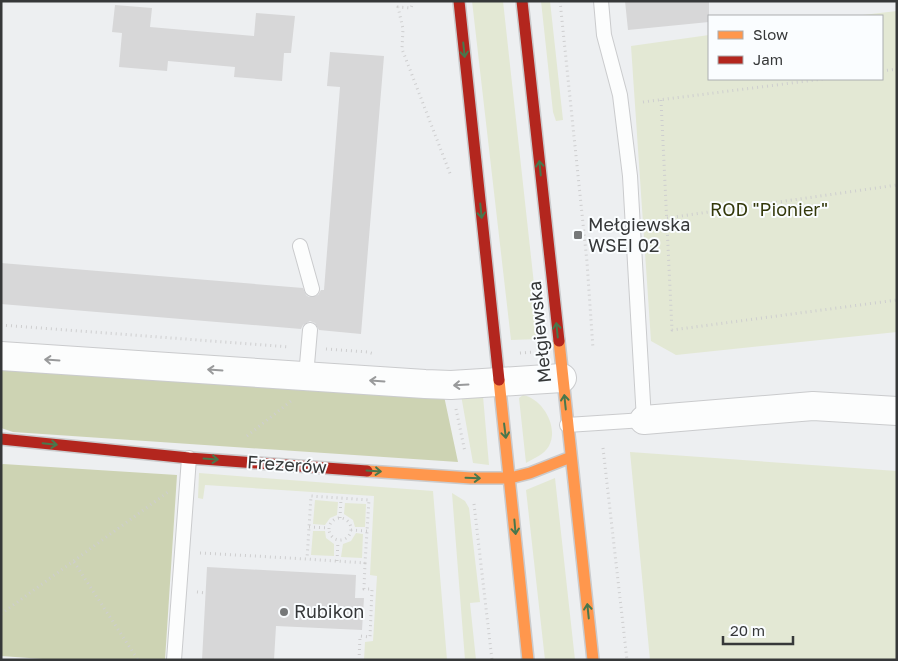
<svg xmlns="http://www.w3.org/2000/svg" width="898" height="661" font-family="'Golos Text',sans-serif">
	<rect width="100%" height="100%" fill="#edeff1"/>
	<path fill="#e3e8d4" d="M472 1H503L540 339 511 340Z
		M541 1H550L563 120 556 121 553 112Z
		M897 11V332L676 355 651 341 631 46 709 35V79H882V16H854Z
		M461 395 483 396 489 465 473 463Z
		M523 395C543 399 559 427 549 446 544 455 534 458 526 463L519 398Z
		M630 452 897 471V660H650Z
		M199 473 433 491 447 660H364L365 642 373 641 377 576 370 575 374 496 205 485 203 499 198 498Z
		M555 478 575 660H545L526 490Z
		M452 493 465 501 469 508 480 602 470 603 476 660H465Z
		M315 500 338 502 337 515 330 518 325 525 313 524Z
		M345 503 366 504 365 527H355L353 520 344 514Z
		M313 531H325L326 538 334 544V556L311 555Z
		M356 533 363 534 362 558 341 557 343 544 351 541Z"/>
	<path fill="#cdd3b3" d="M7 368 444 396 458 462 13 432 1 428V370Z
		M3 464 177 475 165 660H57L1 656V465Z"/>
	<path fill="#d7d7d8" d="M625 1H709V22L628 30Z
		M115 5 152 8 150 27 254 36 256 13 295 16 291 53H284L282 81 234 77 235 67 168 61 167 71 119 67 122 33 112 32Z
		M330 52 384 56 361 334 319 330 315 323 310 321 303 325 301 329 1 304V263L303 288 306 295 309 297 318 295 321 290H324L340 87 327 86Z
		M207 567 356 575 355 598H364L362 630 276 626 274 660H202Z"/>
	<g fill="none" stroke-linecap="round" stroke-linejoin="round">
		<g stroke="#cacbcd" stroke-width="16">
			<path id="lane" d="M300 246 312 289
				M306 376 310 330
				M567 425 644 420 630 176 620 95 604 35 601 1
				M174 660 189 458"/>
		</g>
		<g stroke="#cacbcd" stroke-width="30">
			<path id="street" d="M1 356 425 384 451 385 562 378
				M644 420 813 406 897 411"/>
		</g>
		<g stroke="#cacbcd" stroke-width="14">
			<path id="slow" d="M559 341 593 660
				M499 380 528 660
				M367 471 471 478H510L530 473 571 457"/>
		</g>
		<g stroke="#cacbcd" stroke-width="14">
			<path id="jam" d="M459 1 499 380
				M522 1 559 341
				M1 439 189 458 367 471"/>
		</g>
		<path stroke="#cececf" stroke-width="3" stroke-dasharray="1 4" stroke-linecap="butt" d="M413 1 411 8 398 7 403 29 402 49 451 176
			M560 1 587 262 593 349
			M882 71 897 69
			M661 100 672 330 897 300
			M643 102 823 79
			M667 218 897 185
			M1 325 290 347
			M326 349 368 352 374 354
			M520 353 534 352
			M456 409 465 452
			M247 436 291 401
			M603 448 627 660
			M474 504 492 660
			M329 529a11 11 0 1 1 22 0a11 11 0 1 1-22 0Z
			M340 518 341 498
			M309 527 329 528
			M351 530 367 531
			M200 553C255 556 310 559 365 563L369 500 311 496 307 559
			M337 561 338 541
			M74 562 138 660
			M197 592 206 593
			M1 614 168 492
			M359 660 360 636 370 637 372 589H364L365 563"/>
		<use href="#lane" stroke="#fcfdfd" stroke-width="14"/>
		<use href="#street" stroke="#fcfdfd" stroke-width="28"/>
		<use href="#slow" stroke="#ff974d" stroke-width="11"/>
		<use href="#jam" stroke="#b3261e" stroke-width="11"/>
	</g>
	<defs><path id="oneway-shaft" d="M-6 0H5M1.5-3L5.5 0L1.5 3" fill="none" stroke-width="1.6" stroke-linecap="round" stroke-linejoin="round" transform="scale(1.25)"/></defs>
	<g stroke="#48774c">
		<use href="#oneway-shaft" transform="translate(464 50) rotate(84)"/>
		<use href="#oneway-shaft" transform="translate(540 168) rotate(-96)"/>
		<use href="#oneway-shaft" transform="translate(481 211) rotate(84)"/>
		<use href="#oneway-shaft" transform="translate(557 330) rotate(-96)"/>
		<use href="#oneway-shaft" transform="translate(565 402) rotate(-96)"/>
		<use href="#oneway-shaft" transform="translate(505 431) rotate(83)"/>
		<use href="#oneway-shaft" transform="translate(50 444) rotate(6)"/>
		<use href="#oneway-shaft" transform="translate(211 459) rotate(4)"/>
		<use href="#oneway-shaft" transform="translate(374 471) rotate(4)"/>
		<use href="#oneway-shaft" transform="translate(473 478) rotate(2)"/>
		<use href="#oneway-shaft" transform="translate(515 527) rotate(85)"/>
		<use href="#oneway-shaft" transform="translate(588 611) rotate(-96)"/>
	</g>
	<g stroke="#999a9b">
		<use href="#oneway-shaft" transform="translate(52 360) rotate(-176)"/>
		<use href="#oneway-shaft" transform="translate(215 370) rotate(-176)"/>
		<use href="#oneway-shaft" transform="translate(377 381) rotate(-176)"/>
		<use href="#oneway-shaft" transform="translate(461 385) rotate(177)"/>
	</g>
	<g fill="#767879" stroke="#fafdff" stroke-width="2">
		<rect x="573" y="230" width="10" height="10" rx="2.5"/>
		<circle cx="284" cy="612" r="5"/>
	</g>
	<g text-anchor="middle" stroke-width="4" stroke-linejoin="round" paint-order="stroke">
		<g font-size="18" fill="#33380a" stroke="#fafdff">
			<text x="769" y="216">ROD "Pionier"</text>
		</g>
		<g font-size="18" fill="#363839" stroke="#fafdff" text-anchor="start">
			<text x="588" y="231">Mełgiewska<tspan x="588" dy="21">WSEI 02</tspan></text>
			<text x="294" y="618">Rubikon</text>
		</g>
		<g font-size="18" fill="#363839" stroke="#fafdff">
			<text transform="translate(540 332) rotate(-96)" y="6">Mełgiewska</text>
			<text transform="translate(287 465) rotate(4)" y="6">Frezerów</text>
		</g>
	</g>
	<rect width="898" height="661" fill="none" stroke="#363839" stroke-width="5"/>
	<rect x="708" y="15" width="175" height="65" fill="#fafdff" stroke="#acaeb0"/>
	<rect x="718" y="31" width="25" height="8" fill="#ff974d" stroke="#acaeb0"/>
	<text x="753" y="40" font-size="15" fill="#363839">Slow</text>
	<rect x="718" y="56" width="25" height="8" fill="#b3261e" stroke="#acaeb0"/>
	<text x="753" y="65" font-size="15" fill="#363839">Jam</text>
	<path d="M723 636v8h70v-8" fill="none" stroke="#363839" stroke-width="2.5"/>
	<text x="730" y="636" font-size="15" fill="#363839" stroke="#fafdff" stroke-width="4" paint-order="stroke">20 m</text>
</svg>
